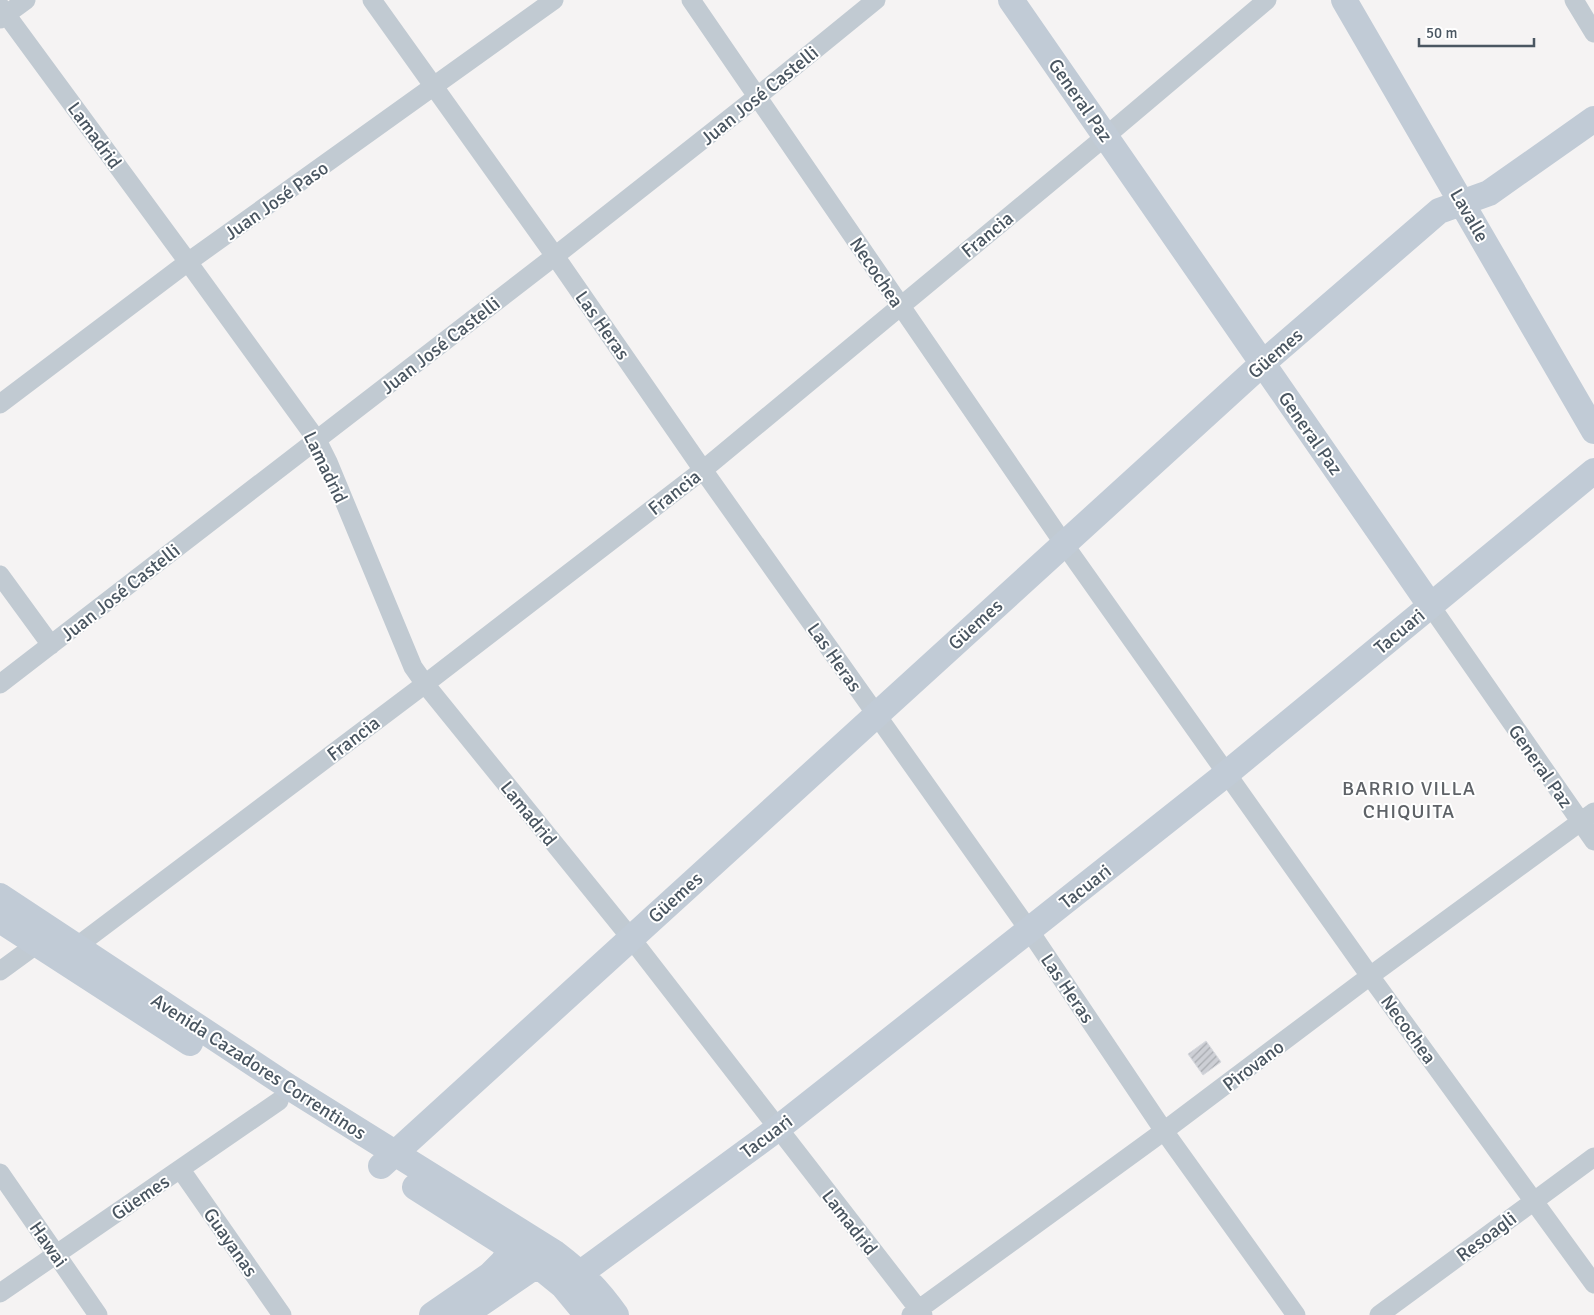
<svg xmlns="http://www.w3.org/2000/svg" width="1594" height="1315" font-family="Signika,sans-serif">
	<defs>
		<pattern id="building-hatch" width="6" height="6" patternUnits="userSpaceOnUse" patternTransform="scale(1.25)"><rect width="6" height="6" fill="#cdcfd5"/><path d="M-1 1l2-2M0 6l6-6M5 7l2-2" fill="none" stroke="#a8abb0"/></pattern>
	</defs>
	<rect width="100%" height="100%" fill="#f5f3f3"/>
	<path fill="url(#building-hatch)" stroke="#d7d9de" d="M1206 1041 1221 1062 1203 1075 1188 1054Z"/>
	<g fill="none" stroke-linecap="round" stroke-linejoin="round">
		<path stroke="#c1cad2" stroke-width="19" d="M372 0 555 256 703 470 1029 930 1164 1131 1296 1315
			M691 0 1064 544 1370 976 1594 1284
			M1574 0 1594 33
			M0 6 188 262 317 440 328 462 413 667 425 684 630 937 923 1315
			M0 19 26 0
			M0 404 188 262 554 0
			M0 575 51 645
			M1430 605 1594 841
			M0 684 555 256 758 96 876 0
			M70 956 76 947 425 684 703 470 1106 136 1267 0
			M0 971 37 944 44 936
			M181 1170 282 1315
			M0 1173 98 1315
			M0 1293 279 1101
			M911 1315 1164 1131 1370 976 1594 812
			M1379 1315 1594 1157"/>
		<path stroke="#c1cbd6" stroke-width="26" d="M1011 0 1430 605
			M1344 0 1594 431
			M0 896 289 1087 555 1253C581 1273 597 1288 616 1315
			M0 920 190 1043
			M381 1166 1263 363 1439 211 1489 193 1594 119
			M415 1187 536 1264 563 1286 587 1315
			M563 1286 777 1129 1029 930 1226 774 1594 471
			M432 1315 490 1275 503 1262 520 1234
			M464 1315 550 1256"/>
	</g>
	<g text-anchor="middle" stroke-width="4" stroke-linejoin="round" paint-order="stroke">
		<g font-size="19" fill="#4a5661" stroke="#fff">
			<text transform="translate(759 95) rotate(-39)" y="7">Juan José Castelli</text>
			<text transform="translate(1081 100) rotate(55)" y="7">General Paz</text>
			<text transform="translate(95 135) rotate(54)" y="7">Lamadrid</text>
			<text transform="translate(276 200) rotate(-35)" y="7">Juan José Paso</text>
			<text transform="translate(1470 215) rotate(60)" y="7">Lavalle</text>
			<text transform="translate(987 234) rotate(-39)" y="7">Francia</text>
			<text transform="translate(877 272) rotate(56)" y="7">Necochea</text>
			<text transform="translate(603 325) rotate(55)" y="7">Las Heras</text>
			<text transform="translate(440 345) rotate(-38)" y="7">Juan José Castelli</text>
			<text transform="translate(1275 353) rotate(-41)" y="7">Güemes</text>
			<text transform="translate(1311 433) rotate(55)" y="7">General Paz</text>
			<text transform="translate(326 467) rotate(64)" y="7">Lamadrid</text>
			<text transform="translate(674 492) rotate(-38)" y="7">Francia</text>
			<text transform="translate(120 592) rotate(-38)" y="7">Juan José Castelli</text>
			<text transform="translate(975 624) rotate(-42)" y="7">Güemes</text>
			<text transform="translate(1399 631) rotate(-40)" y="7">Tacuari</text>
			<text transform="translate(835 657) rotate(55)" y="7">Las Heras</text>
			<text transform="translate(353 738) rotate(-37)" y="7">Francia</text>
			<text transform="translate(1541 766) rotate(55)" y="7">General Paz</text>
			<text transform="translate(529 813) rotate(51)" y="7">Lamadrid</text>
			<text transform="translate(1085 886) rotate(-38)" y="7">Tacuari</text>
			<text transform="translate(675 897) rotate(-42)" y="7">Güemes</text>
			<text transform="translate(1068 988) rotate(56)" y="7">Las Heras</text>
			<text transform="translate(1409 1029) rotate(54)" y="7">Necochea</text>
			<text transform="translate(1253 1065) rotate(-37)" y="7">Pirovano</text>
			<text transform="translate(259 1066) rotate(33)" y="7">Avenida Cazadores Correntinos</text>
			<text transform="translate(766 1136) rotate(-37)" y="7">Tacuari</text>
			<text transform="translate(140 1197) rotate(-34)" y="7">Güemes</text>
			<text transform="translate(850 1222) rotate(52)" y="7">Lamadrid</text>
			<text transform="translate(1486 1236) rotate(-37)" y="7">Resoagli</text>
			<text transform="translate(231 1242) rotate(55)" y="7">Guayanas</text>
			<text transform="translate(49 1244) rotate(55)" y="7">Hawai</text>
		</g>
		<g font-size="20" letter-spacing="1" fill="#5f6368" stroke="#fff">
			<text x="1409" y="795">BARRIO VILLA<tspan x="1409" dy="23">CHIQUITA</tspan></text>
		</g>
	</g>
	<path d="M1419 38v8h115v-8" fill="none" stroke="#4a5661" stroke-width="2.5"/>
	<text x="1426" y="38" font-size="15" fill="#4a5661" stroke="#ffffff" stroke-width="4" paint-order="stroke">50 m</text>
</svg>
